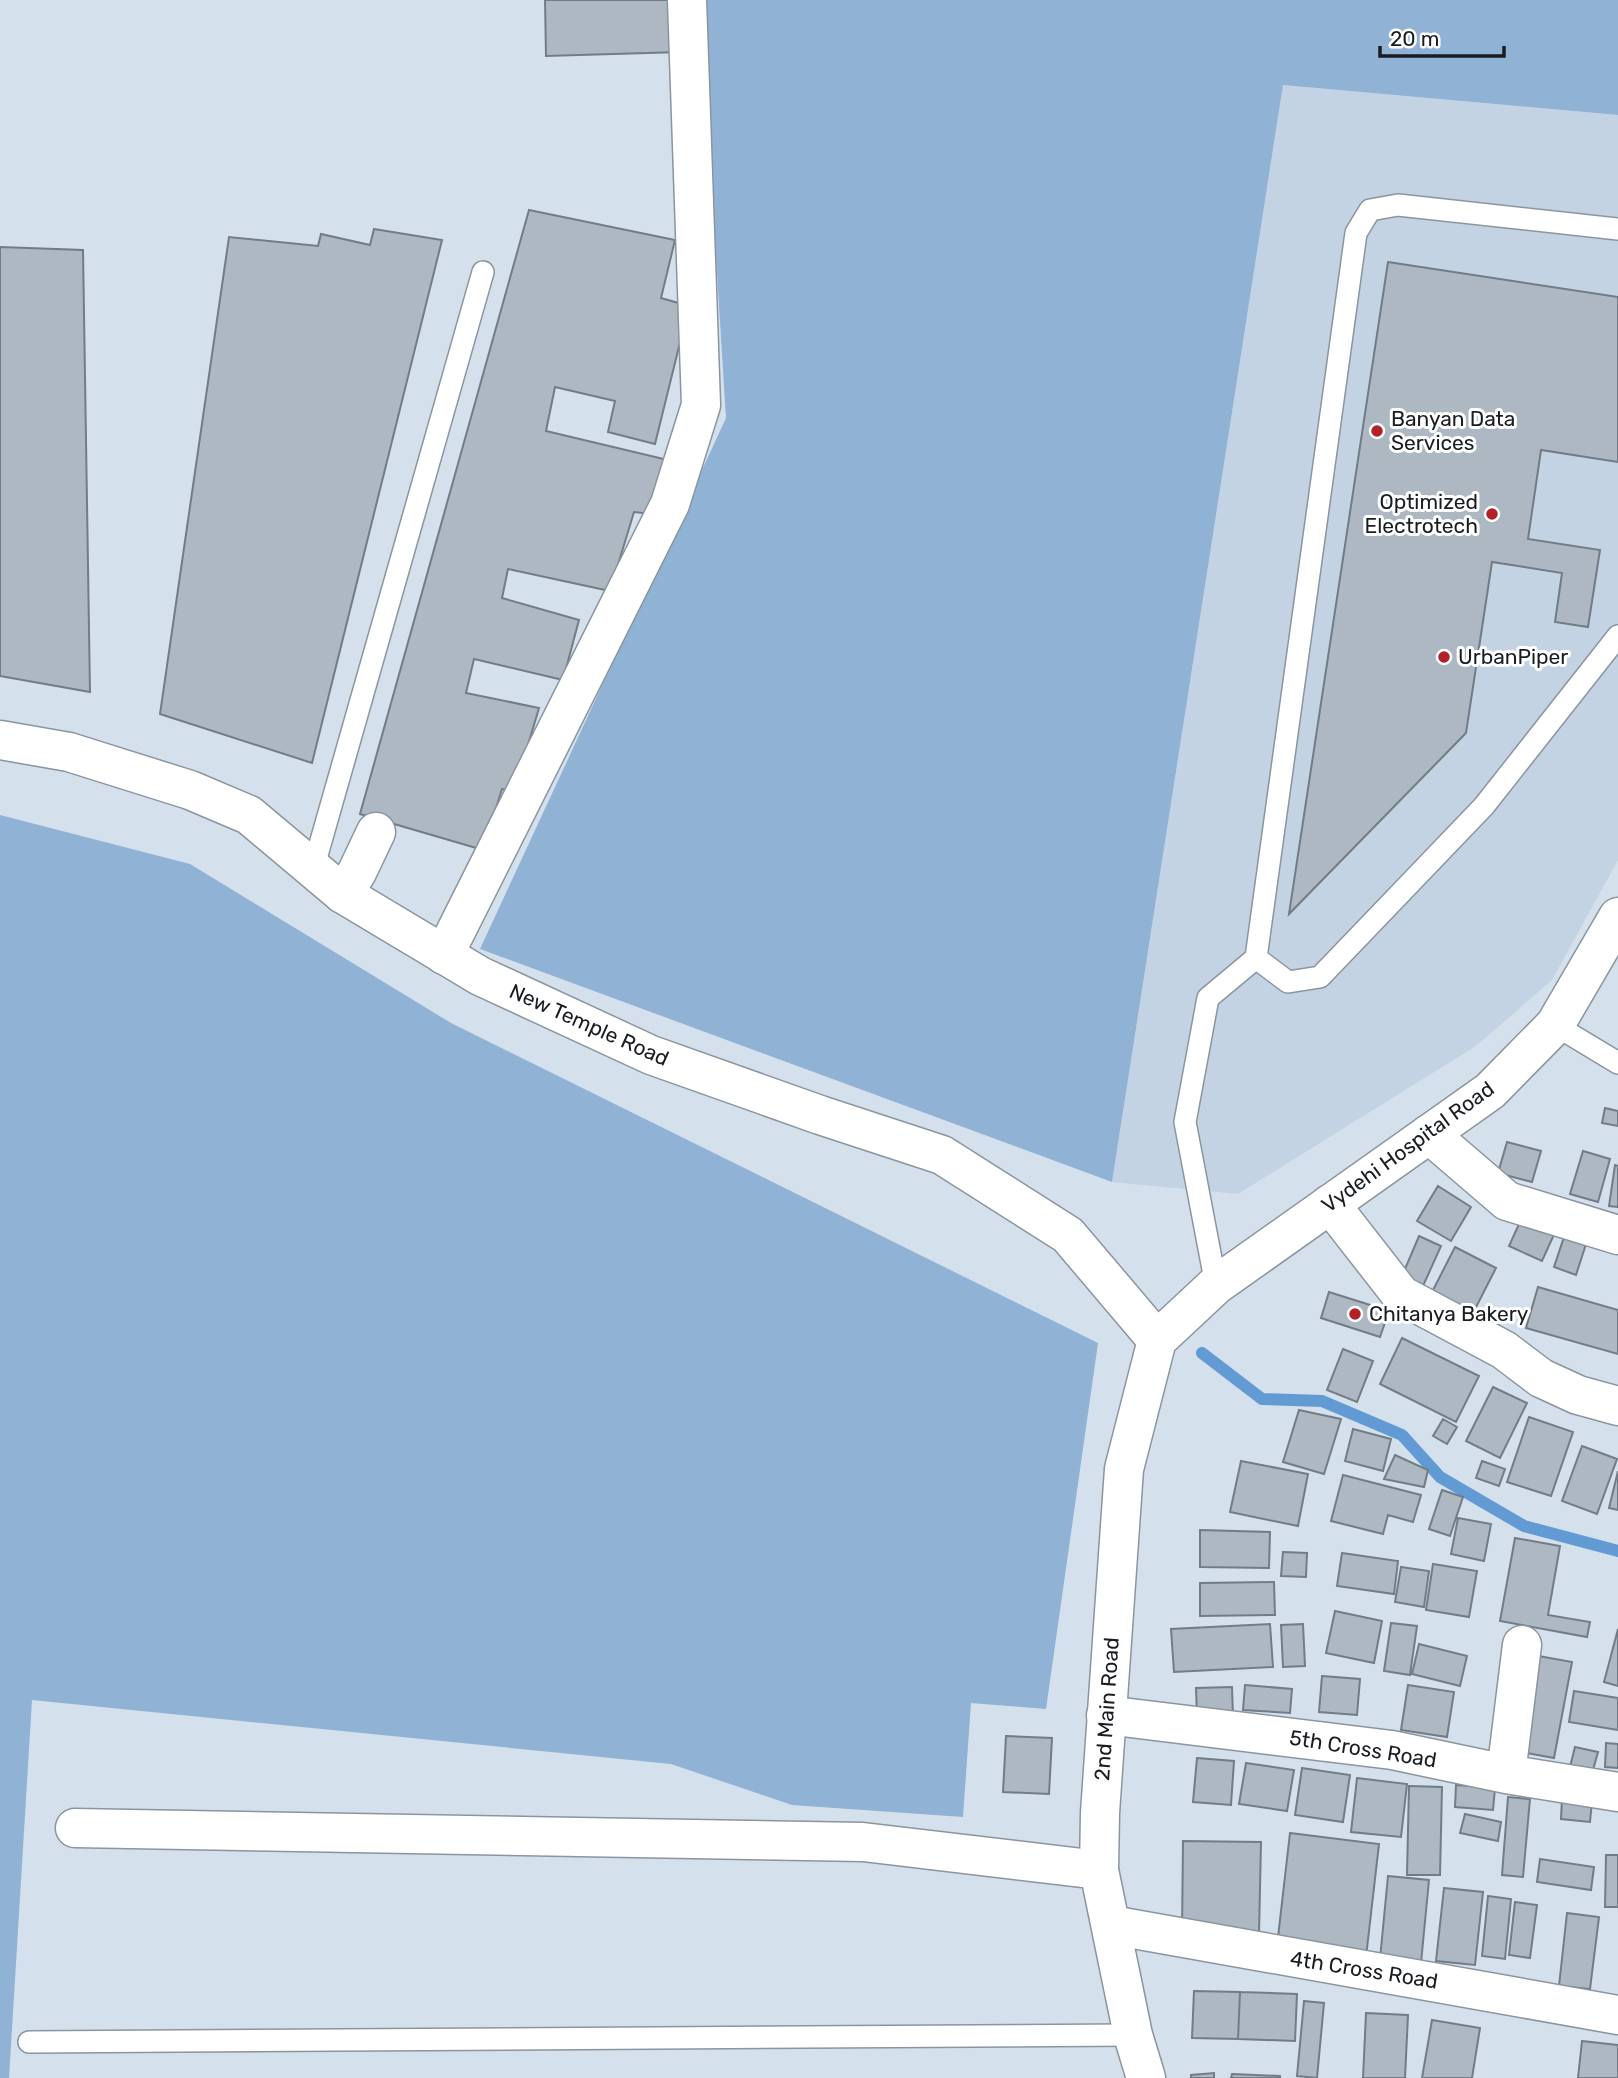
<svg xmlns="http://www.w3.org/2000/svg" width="1618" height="2078" font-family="Rubik,sans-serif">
	<rect width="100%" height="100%" fill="#d4e0eb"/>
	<path fill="#c3d3e4" d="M1283 85 1618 115V860L1552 980 1476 1046 1238 1194 1112 1182Z"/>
	<path fill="#90b2d5" d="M700 0H1618V115L1283 85 1112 1182 480 949 726 418Z
		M0 815 190 864 451 1023 1098 1343 1046 1709 971 1703 963 1817 792 1805 671 1764 32 1700 9 2078H0Z"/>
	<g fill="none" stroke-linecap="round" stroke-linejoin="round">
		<path stroke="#629bd4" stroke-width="12" d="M1202 1353 1262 1399 1322 1401 1402 1435 1440 1477 1524 1526 1618 1551"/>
	</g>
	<path fill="#adb8c3" stroke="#727c87" stroke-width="2" d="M545 0H679L681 52 546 56Z
		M529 210 675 240 661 298 689 306 655 444 608 432 615 401 555 387 546 431 672 461 660 515 634 512 610 591 508 569 502 598 579 620 563 680 474 659 466 693 539 708 514 792 502 789 483 850 360 814Z
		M374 229 442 240 312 763 160 714 229 237 318 246 321 234 370 245Z
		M0 247 83 250 90 692 0 676Z
		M1388 262 1618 297V462L1541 450 1528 539 1600 550 1588 627 1555 622 1562 573 1492 562 1466 733 1289 914Z
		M1605 1108 1618 1111V1126L1602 1123Z
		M1507 1142 1541 1151 1532 1182 1498 1173Z
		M1583 1151 1610 1159 1598 1202 1570 1194Z
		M1615 1165 1618 1166V1207L1609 1206Z
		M1438 1186 1471 1207 1451 1241 1417 1221Z
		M1524 1213 1557 1228 1542 1261 1509 1246Z
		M1565 1234 1587 1241 1576 1275 1554 1267Z
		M1419 1236 1441 1246 1423 1286 1402 1276Z
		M1455 1247 1496 1268 1471 1317 1430 1296Z
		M1538 1287 1618 1310V1354L1526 1328Z
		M1329 1292 1389 1311 1380 1337 1321 1318Z
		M1402 1338 1479 1376 1456 1422 1380 1384Z
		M1343 1349 1373 1361 1357 1402 1327 1390Z
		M1493 1387 1527 1403 1500 1458 1466 1441Z
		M1299 1410 1341 1419 1324 1474 1283 1462Z
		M1529 1417 1573 1432 1551 1496 1507 1482Z
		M1443 1419 1457 1427 1447 1444 1433 1436Z
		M1353 1429 1391 1439 1383 1471 1345 1461Z
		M1582 1446 1617 1459 1597 1514 1562 1501Z
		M1395 1455 1428 1470 1424 1487 1384 1479Z
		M1241 1461 1308 1474 1298 1526 1230 1512Z
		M1482 1461 1505 1469 1499 1486 1476 1478Z
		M1618 1471V1510L1609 1508Z
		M1343 1475 1421 1495 1413 1522 1388 1515 1383 1534 1331 1521Z
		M1442 1490 1463 1497 1450 1536 1429 1529Z
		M1458 1518 1491 1524 1484 1561 1451 1554Z
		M1200 1530 1270 1532 1269 1568 1200 1567Z
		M1515 1538 1560 1546 1548 1615 1590 1622 1587 1637 1500 1621Z
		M1283 1552 1307 1553 1306 1577 1281 1576Z
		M1342 1553 1398 1561 1394 1594 1337 1586Z
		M1433 1564 1477 1571 1469 1617 1426 1610Z
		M1401 1567 1429 1571 1424 1607 1395 1602Z
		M1274 1582 1275 1615 1200 1616V1583Z
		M1335 1611 1382 1621 1374 1663 1326 1653Z
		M1391 1623 1417 1626 1410 1675 1384 1671Z
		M1270 1624 1273 1667 1174 1672 1171 1629Z
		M1303 1624 1305 1666 1283 1667 1281 1625Z
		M1618 1629V1686L1604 1682Z
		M1419 1644 1467 1656 1460 1686 1412 1674Z
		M1533 1655 1572 1662 1554 1758 1516 1751Z
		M1322 1676 1360 1679 1357 1715 1319 1712Z
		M1245 1685 1292 1689 1290 1713 1243 1710Z
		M1408 1685 1454 1692 1447 1737 1401 1730Z
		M1232 1687 1233 1716H1197L1196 1688Z
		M1574 1691 1618 1698V1730L1569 1722Z
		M1006 1736 1052 1738 1049 1794 1003 1792Z
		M1606 1743 1618 1744V1768L1605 1767Z
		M1575 1747 1598 1752 1591 1777 1569 1771Z
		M1197 1758 1234 1761 1231 1805 1193 1802Z
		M1246 1763 1294 1770 1287 1811 1239 1804Z
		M1302 1768 1350 1775 1343 1822 1295 1815Z
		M1357 1778 1407 1784 1401 1837 1351 1832Z
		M1456 1785 1495 1788 1493 1810 1455 1807Z
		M1409 1786 1442 1787 1440 1875H1407Z
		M1508 1797 1530 1799 1523 1877 1502 1875Z
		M1562 1798 1592 1801 1590 1822 1561 1819Z
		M1465 1814 1501 1822 1498 1841 1460 1833Z
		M1290 1833 1379 1844 1366 1957 1277 1946Z
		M1183 1841 1261 1842 1259 1934 1182 1932Z
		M1606 1855H1618V1907H1605Z
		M1540 1859 1594 1867 1591 1890 1537 1882Z
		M1388 1876 1429 1880 1421 1963 1380 1959Z
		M1444 1888 1483 1892 1475 1965 1436 1961Z
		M1488 1896 1511 1899 1505 1959 1482 1956Z
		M1515 1902 1537 1905 1530 1958 1509 1955Z
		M1567 1913 1599 1917 1590 1989 1559 1986Z
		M1194 1991 1240 1992 1238 2039 1192 2038Z
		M1240 1992 1297 1994 1295 2041 1238 2039Z
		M1304 2001 1324 2003 1317 2078 1297 2076Z
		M1366 2013 1408 2015 1405 2078H1363Z
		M1432 2020 1480 2028 1472 2078H1422Z
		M1582 2041 1618 2045V2078H1578Z
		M1214 2073V2078H1191V2075Z
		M1232 2074 1280 2076V2078H1231Z"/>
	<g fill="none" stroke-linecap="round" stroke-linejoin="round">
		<g stroke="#8b95a0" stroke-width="24">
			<path id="service" d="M1618 229 1398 205 1370 210 1356 233 1256 958 1288 982 1320 977 1484 806 1618 636
				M313 869 483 272
				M1555 1025 1618 1063
				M1216 1285 1185 1122 1208 998 1256 958
				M29 2042 1133 2035"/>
		</g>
		<g stroke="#8b95a0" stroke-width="41">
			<path id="minor" d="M343 894 357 872 376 832
				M444 955 670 504 701 405 687 0
				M1429 1134 1507 1201 1618 1235
				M1330 1204 1401 1295 1504 1350 1541 1378 1578 1395 1618 1406
				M1106 1715 1392 1750 1506 1774 1618 1792
				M1506 1774 1522 1645
				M75 1828 863 1842 1099 1870
				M1111 1925 1618 2015"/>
		</g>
		<g stroke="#8b95a0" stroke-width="41">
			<path id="tertiary" d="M0 740 69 752 190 790 249 815 343 894 480 976 651 1055 820 1115 942 1155 1068 1235 1157 1340
				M1157 1340 1216 1285 1490 1091 1555 1025 1618 917
				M1146 2078 1133 2035 1099 1870 1100 1813 1124 1469 1157 1340"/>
		</g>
		<use href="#service" stroke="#fff" stroke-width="21"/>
		<use href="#minor" stroke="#fff" stroke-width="38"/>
		<use href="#tertiary" stroke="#fff" stroke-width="38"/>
	</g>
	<g fill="#b22128" stroke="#fff" stroke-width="2.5">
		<circle cx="1377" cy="431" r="7"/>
		<circle cx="1492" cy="514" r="7"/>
		<circle cx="1444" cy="657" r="7"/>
		<circle cx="1355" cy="1314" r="7"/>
	</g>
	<g text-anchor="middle" stroke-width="6" stroke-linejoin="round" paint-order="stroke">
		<g font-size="21" fill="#191d21" stroke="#fff" text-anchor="start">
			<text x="1391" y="426">Banyan Data<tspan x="1391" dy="24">Services</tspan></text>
			<text x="1478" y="509" text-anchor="end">Optimized<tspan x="1478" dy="24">Electrotech</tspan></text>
			<text x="1458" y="664">UrbanPiper</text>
			<text x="1369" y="1321">Chitanya Bakery</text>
		</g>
		<g font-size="21" fill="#191d21" stroke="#fff">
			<text transform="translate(589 1025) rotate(24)" y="7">New Temple Road</text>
			<text transform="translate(1408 1147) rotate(-36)" y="7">Vydehi Hospital Road</text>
			<text transform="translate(1107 1709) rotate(-86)" y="7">2nd Main Road</text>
			<text transform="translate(1363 1749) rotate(9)" y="7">5th Cross Road</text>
			<text transform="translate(1364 1970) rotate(9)" y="7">4th Cross Road</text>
		</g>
	</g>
	<path d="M1380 46v10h124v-10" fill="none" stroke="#191d21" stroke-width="3.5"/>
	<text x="1390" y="46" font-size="21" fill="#191d21" stroke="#ffffff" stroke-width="5" paint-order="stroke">20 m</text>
</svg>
